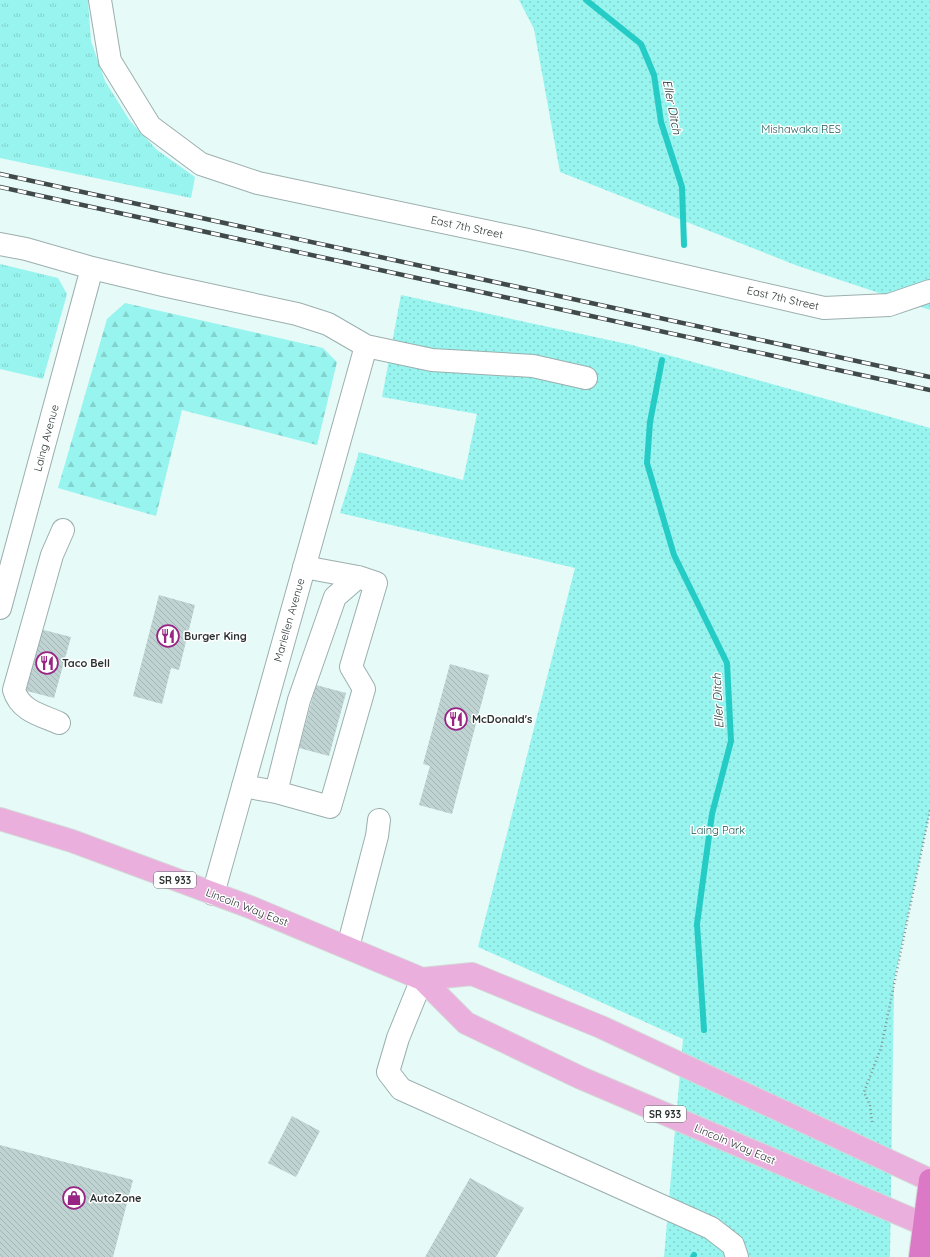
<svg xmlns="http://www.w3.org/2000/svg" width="930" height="1257" font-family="Quicksand,sans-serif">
	<defs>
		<pattern id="grass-tufts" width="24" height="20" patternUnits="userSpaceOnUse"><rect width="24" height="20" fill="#97f4ee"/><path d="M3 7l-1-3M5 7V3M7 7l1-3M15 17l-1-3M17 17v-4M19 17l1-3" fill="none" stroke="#82d2cd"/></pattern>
		<pattern id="forest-firs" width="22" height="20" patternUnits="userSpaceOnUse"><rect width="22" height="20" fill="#97f4ee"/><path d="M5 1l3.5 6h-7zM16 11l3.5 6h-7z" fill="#82d2cd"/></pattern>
		<pattern id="park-dots" width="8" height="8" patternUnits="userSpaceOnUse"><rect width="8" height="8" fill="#97f4ee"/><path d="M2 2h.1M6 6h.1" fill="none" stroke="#82d2cd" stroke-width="1.8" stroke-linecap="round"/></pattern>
		<pattern id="building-back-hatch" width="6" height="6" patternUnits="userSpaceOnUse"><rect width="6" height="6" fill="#bfd3d2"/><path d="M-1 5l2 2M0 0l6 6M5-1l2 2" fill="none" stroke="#a4b6b5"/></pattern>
	</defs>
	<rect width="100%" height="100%" fill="#e6faf8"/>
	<path fill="url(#grass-tufts)" d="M0 0H88L91 41 105 81 130 121 157 150 195 177 191 198 0 158Z
		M0 264 58 278 67 294 43 379 0 369Z"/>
	<path fill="url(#forest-firs)" d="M125 303 323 348 337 362 317 445 182 410 156 516 58 488 107 319Z"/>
	<path fill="url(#park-dots)" d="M519 0H930V310L798 266 560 172 534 29Z
		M401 295 632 345 930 428V811L894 981 890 1257H664L683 1039 478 947 575 568 340 513 359 452 463 480 477 414 382 397Z"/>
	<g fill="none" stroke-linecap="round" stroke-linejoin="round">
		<path stroke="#25ccc5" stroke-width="6" d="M586 0 641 44 654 75 661 122 682 187 684 245
			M662 360 650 422 647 463 674 555 727 663 731 741 712 814 697 924 704 1030
			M693 1257 694 1255"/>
	</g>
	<path fill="url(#building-back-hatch)" d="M159 595 195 605 179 670 171 668 162 704 133 696Z
		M40 629 71 637 54 698 23 690Z
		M450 664 489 675 452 814 419 805 430 766 423 764Z
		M316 685 346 693 329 756 299 748Z
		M292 1116 320 1131 296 1177 268 1163Z
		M0 1145 133 1180 113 1257H0Z
		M470 1178 524 1208 496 1257H425Z"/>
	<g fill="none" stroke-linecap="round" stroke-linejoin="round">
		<g stroke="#9cafae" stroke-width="24">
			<path id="minor" d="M100 0 110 61 150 126 201 164 258 183 528 240 824 308 889 305 930 291
				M0 244 26 249 92 268 163 285 297 314 328 324 366 346 432 360 533 366 586 378
				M0 608 92 268
				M59 723C41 715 20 711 14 690L52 555 63 530
				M243 786 276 792 330 807 364 689 351 667 376 583 358 577 304 567
				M276 792 299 700 335 597 358 577
				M213 894 366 346
				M348 947 377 836 379 820
				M422 979 398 1038 388 1072 401 1089 711 1228 733 1245 737 1257"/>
		</g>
		<g stroke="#d5d6d6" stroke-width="24">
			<path id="major" d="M0 819 72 841 250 907 422 979 466 1023 581 1078 930 1227
				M422 979 472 974 601 1027 930 1180"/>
		</g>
		<g stroke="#d5d6d6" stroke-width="24">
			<path id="highway" d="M920 1257 930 1180"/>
		</g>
		<path stroke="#849190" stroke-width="2.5" stroke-dasharray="1 3" stroke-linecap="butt" d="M872 1122 870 1105 864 1092 881 1048 930 810"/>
		<use href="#minor" stroke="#fff" stroke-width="22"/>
		<use href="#major" stroke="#eaafdd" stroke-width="22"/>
		<use href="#highway" stroke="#dc79c6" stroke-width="22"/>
		<g stroke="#414a4a" stroke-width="4.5">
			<path id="rail" d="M0 174 930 377
				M0 187 930 390"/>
		</g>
		<use href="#rail" stroke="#fff" stroke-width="3" stroke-dasharray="9" stroke-linecap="butt"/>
	</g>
	<defs>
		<g id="restaurant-ring" transform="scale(1.15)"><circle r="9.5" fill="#fff" stroke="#972584" stroke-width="1.5"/><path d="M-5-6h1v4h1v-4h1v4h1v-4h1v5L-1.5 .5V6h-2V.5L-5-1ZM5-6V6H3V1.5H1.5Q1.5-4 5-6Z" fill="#972584"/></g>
		<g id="shop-ring" transform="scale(1.15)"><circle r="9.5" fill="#fff" stroke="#972584" stroke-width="1.5"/><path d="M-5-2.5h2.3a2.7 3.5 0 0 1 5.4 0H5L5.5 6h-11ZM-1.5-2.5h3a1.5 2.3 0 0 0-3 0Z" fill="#972584"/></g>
	</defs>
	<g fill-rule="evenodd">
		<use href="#restaurant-ring" x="168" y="636"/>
		<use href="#restaurant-ring" x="47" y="663"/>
		<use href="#restaurant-ring" x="456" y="719"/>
		<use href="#shop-ring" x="74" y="1198"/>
	</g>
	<g text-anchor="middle" stroke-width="3" stroke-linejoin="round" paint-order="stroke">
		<g fill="#fff" stroke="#6b7070" stroke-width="1">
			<rect x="154" y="872" width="42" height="16" rx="3"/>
			<rect x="644" y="1106" width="42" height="16" rx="3"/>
		</g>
		<g font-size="10" font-weight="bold" fill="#2b3232">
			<text x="175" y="884">SR 933</text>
			<text x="665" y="1118">SR 933</text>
		</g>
		<g font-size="11" fill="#195855" stroke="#fff">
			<text x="801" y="133">Mishawaka RES</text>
			<text x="718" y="834">Laing Park</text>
		</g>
		<g font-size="11" fill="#2b3232" stroke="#fff">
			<text transform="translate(467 227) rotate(12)" y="4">East 7th Street</text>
			<text transform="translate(783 298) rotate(13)" y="4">East 7th Street</text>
			<text transform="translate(46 438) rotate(-75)" y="4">Laing Avenue</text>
			<text transform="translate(289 620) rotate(-74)" y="4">Mariellen Avenue</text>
			<text transform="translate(247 907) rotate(21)" y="4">Lincoln Way East</text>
			<text transform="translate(735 1144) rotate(23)" y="4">Lincoln Way East</text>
		</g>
		<g font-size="11" font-weight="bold" fill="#2b3232" stroke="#fff" text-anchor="start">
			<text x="184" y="640">Burger King</text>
			<text x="62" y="667">Taco Bell</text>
			<text x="472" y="723">McDonald's</text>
			<text x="90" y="1202">AutoZone</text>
		</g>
		<g font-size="12" font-style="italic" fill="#1a3231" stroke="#fff">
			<text transform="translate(672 107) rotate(79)" y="4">Eller Ditch</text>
			<text transform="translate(718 701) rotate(-93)" y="4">Eller Ditch</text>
		</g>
	</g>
</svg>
